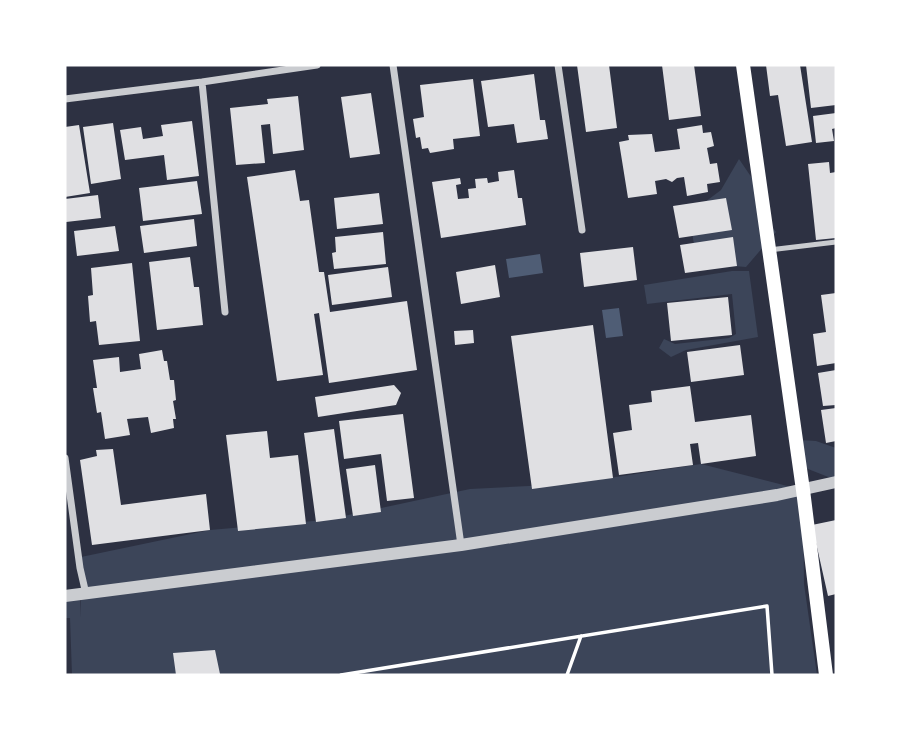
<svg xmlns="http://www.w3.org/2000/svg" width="901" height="740" font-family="Manrope,sans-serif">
	<rect width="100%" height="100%" fill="#2d3142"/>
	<path fill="#3c4559" d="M739 159 756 184 760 213 776 232 746 267 697 263 689 214 721 190Z
		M732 271H749L758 337 686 350 671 357 659 348 664 339 675 344 729 338 736 334 732 294 647 304 644 285Z
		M800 440 816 441 836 448V480L803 467Z
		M701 464 803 490 804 584 817 675H72L70 618H65V596L80 594 81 618V557L210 530 325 520 470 489 570 484Z"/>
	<path fill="#4f5d75" d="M540 254 543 273 509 278 506 259Z
		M619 308 623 336 606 338 602 310Z"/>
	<path fill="#e0e0e3" d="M577 65H609L617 128 586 132Z
		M662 65H694L701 116 669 120Z
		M766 65H800L812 142 786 146 778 95 770 96Z
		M806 65H836V105L811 108Z
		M534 74 540 120H545L548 139 517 143 514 124 488 127 481 81Z
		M473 79 480 136 453 139 454 149 430 153 428 148 422 149 420 137 416 138 413 119 424 117 420 85Z
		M371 93 380 154 350 158 341 97Z
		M298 96 304 150 273 154 270 124 261 125 265 163 236 165 230 108 268 104 267 99Z
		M836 113V128L832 129 834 141 816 143 813 116Z
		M192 121 199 176 167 180 164 155 125 160 120 130 141 127 143 139 163 136 161 125Z
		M113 123 121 179 91 184 83 127Z
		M79 125 90 193 65 197V127Z
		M702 125 703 133 711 132 714 146 707 148 710 164 717 163 720 182 707 184 708 192 687 196 684 177 677 178 672 182 666 179 655 181 657 194 628 198 619 142 629 140 628 135 652 134 655 152 680 149 677 129Z
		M829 162 830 173 836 172V238L816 240 808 164Z
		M295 170 300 201 309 200 319 272H324L330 312 407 301 417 370 329 383 319 313 314 314 323 375 277 381 247 177Z
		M514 170 518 198H522L526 225 441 238 432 182 460 178 461 184 456 185 458 199 469 198 468 189 476 188 475 179 487 178 488 183 499 181 498 172Z
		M197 181 202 214 143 221 139 188Z
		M379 193 383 224 337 229 334 198Z
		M98 195 101 218 66 222 65 199Z
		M726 198 732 230 679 238 673 206Z
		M194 219 197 246 144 253 140 226Z
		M115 226 119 251 77 256 74 231Z
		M383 232 386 264 334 269 332 253 336 252 335 237Z
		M733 237 737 266 685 273 680 245Z
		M633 247 637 280 584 287 580 253Z
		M190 257 194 287H199L203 325 157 330 149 262Z
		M132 263 140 341 99 345 96 321 90 322 88 296 93 295 91 268Z
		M495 265 500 297 461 304 456 272Z
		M388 267 392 297 332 305 328 275Z
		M836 293V363L817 366 813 334 826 332 821 295Z
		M728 297 732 335 671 341 667 303Z
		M593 325 613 478 532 489 511 336Z
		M473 330 474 343 455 345 454 331Z
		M740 345 744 375 691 382 687 352Z
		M162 350 164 361H167L170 380H174L176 400 173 401 176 419H173L174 428 151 433 148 417 127 419 130 435 105 439 101 412 97 413 93 388H97L93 360 119 357 120 372 141 369 139 354Z
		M836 370V405L823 406 818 373Z
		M394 385 401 393 396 405 318 417 315 397Z
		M690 386 695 422 751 415 756 456 701 464 698 443 690 444 693 465 619 475 613 433 632 430 629 405 652 402 651 391Z
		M836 408V441L826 443 821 410Z
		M403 414 414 498 387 501 381 454 344 459 339 421Z
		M334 429 346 518 316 522 304 433Z
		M267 431 270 458 298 455 306 524 238 531 226 435Z
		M113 449 121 505 206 494 210 530 92 545 80 460 97 456 96 450Z
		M375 465 381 512 353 516 346 469Z
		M836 520V594L828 596 812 525Z
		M215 650 220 674 176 675 173 653Z"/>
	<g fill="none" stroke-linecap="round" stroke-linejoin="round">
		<path stroke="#fff" stroke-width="3.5" d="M341 675 767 606 772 675
			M567 675 581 636"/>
		<path stroke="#caccd0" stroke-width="5" d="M769 250 836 242"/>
		<path stroke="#caccd0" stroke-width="7" d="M393 65 461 545
			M558 65 582 230
			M202 82 225 312
			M65 99 202 82 317 65
			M65 458 80 568 86 594"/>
		<path stroke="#caccd0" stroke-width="12" d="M65 596 461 545 777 495 836 482"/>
		<path stroke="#fff" stroke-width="14" d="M743 65 803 490 826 675"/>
	</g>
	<rect width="901" height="740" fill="none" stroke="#ffffff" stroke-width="133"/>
</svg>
